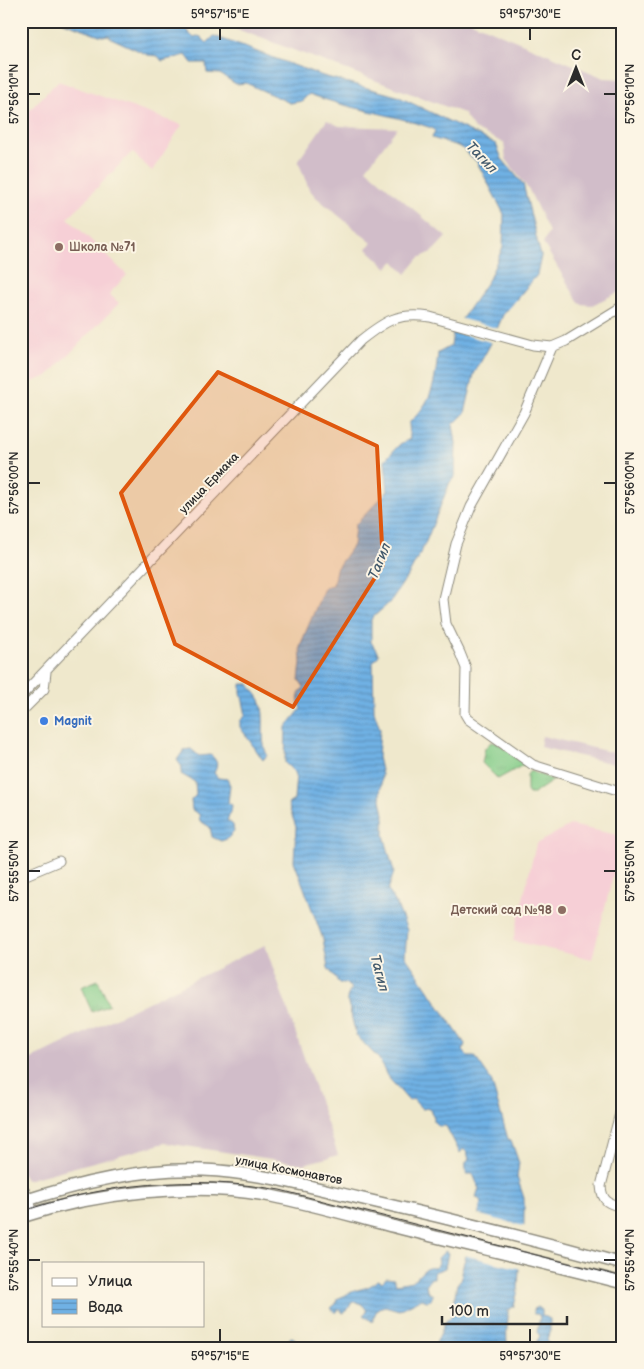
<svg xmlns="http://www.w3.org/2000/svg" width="644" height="1369" font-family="'Balsamiq Sans',sans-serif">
	<defs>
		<pattern id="grass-tufts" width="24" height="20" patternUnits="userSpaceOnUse" patternTransform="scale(1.25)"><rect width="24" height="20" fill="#83cc88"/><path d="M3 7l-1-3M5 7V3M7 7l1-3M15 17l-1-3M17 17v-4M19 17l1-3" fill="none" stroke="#71af76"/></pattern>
		<pattern id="water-rules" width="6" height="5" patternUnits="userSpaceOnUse" patternTransform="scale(1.25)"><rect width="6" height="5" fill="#70b1e4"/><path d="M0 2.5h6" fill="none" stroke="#5c90b9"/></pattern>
	</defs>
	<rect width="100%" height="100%" fill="#fcf5e5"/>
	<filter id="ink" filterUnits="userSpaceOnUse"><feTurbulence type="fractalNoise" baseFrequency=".02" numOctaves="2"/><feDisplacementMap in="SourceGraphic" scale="10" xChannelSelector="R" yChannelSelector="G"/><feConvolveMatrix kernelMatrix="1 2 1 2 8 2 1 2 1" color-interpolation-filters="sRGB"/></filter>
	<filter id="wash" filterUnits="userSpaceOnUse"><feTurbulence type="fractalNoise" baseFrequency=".0096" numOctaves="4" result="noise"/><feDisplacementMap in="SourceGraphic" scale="20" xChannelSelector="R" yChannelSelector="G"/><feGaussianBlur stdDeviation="1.12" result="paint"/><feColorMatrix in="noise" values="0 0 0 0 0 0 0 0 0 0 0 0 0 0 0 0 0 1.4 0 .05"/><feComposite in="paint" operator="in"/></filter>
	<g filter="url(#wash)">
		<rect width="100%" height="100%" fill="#efe8cc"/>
		<path fill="#f6cfd6" d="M58 81 182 125 152 171 132 152 68 218 127 275 109 294 119 303 48 376 21 386V119Z
			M570 825 623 836 592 959 513 941 536 844Z"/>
		<path fill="#d1bdc9" d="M215 21H469L604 78 623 79V290L592 305 580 304 543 243 549 232 529 190 506 159 504 143 474 129 463 113Z
			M327 120 339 126 397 128 366 169 446 237 432 252 419 258 406 274 394 261 387 268 366 248 372 243 317 198 309 189 298 161Z
			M542 736 623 755V766L540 747Z
			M265 945 338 1155 304 1164 165 1143 26 1180 21 1171V1064Z"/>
		<path fill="url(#grass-tufts)" stroke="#577c5a" d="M491 742 498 743 525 764 498 779 482 763 485 748Z
			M530 771 554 780 533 794H529L527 791V775Z
			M98 980 109 1005 92 1012 81 987Z"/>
		<path fill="url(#water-rules)" stroke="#4e6e88" d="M61 21H174L179 23 194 38 197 36 201 37 207 43 214 36 323 76 397 96 496 144 502 159 523 184 541 256 537 275 503 315 490 345 474 374 465 413 453 425 456 443 455 477 450 482 425 544 410 572 390 602 371 619V642L379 655 373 662 374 711 380 729 378 757 382 775 380 794 384 815V835L394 872 388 890 396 903 407 930 405 956 465 1044 463 1050 468 1057H475L491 1080 508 1139 511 1140 519 1163 517 1177 524 1198V1225L519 1269 518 1290 514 1306 508 1310C508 1323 505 1335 508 1348H434L446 1321 451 1317 457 1284 462 1278 461 1272 479 1213 481 1201 476 1197 479 1188 473 1174H467L465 1165 469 1159 467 1152 463 1149 460 1153 446 1126H439L434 1122V1117L429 1108 422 1109 413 1099 409 1101 387 1076 379 1059 356 1035 347 998 351 988 345 983H339L328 968 323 939 294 861 296 827 288 804 294 800 296 774 285 763 286 727 301 709C297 701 297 693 304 687L299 680 301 663 300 646 324 588 333 585 336 569 353 545 355 525 388 491 385 460 400 444 410 439 409 423C433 401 435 383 438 353L451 346 453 332 489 279 503 247 504 214 477 162 461 147 432 138 435 131 432 128C392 114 349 109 309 94L302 101 290 103 246 83 236 84 220 74 207 73 206 63H192L186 55 162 61 158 56 148 55 111 38 109 35 102 36Z
			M241 684H249C252 690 258 695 260 700 267 718 259 738 267 755L263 760 240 727V721L246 715 241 692Z
			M191 749 199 756 211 755C218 762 218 765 214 773L218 778 227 779 230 785 228 803 232 805 231 812 227 820 233 825 234 832 227 839 221 841 212 837 210 827 200 821 199 814 192 810 191 800 196 795 195 782 181 774 182 767 177 760 184 750Z
			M445 1251 448 1253 445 1268 434 1272V1278H431L426 1285 427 1291 433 1295 431 1300 427 1301 421 1299 399 1310 385 1306 378 1308 373 1318V1322L363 1315 367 1311C363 1304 360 1302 352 1302L347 1311 343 1313 339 1308 337 1312H334L331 1308 336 1304 337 1299C342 1297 347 1294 352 1292 363 1287 368 1290 377 1280L382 1282 386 1278 394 1279 396 1284C401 1283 407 1282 412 1281 422 1276 421 1266 435 1268L439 1263 438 1258Z
			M538 1307 542 1310V1315L550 1319V1333L547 1338 548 1344 545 1348 537 1346V1341L540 1336 537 1332 540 1317 538 1314H534L533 1309Z
			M291 1337C296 1338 297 1341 298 1346L301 1348H281Z"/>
		<path fill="#efe8cc" d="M459 318 500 329 494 343 451 331Z
			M476 1214 527 1227 521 1269 464 1255Z"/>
	</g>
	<g filter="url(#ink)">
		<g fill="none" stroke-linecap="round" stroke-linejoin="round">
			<g stroke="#8d8a7c" stroke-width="11">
				<path id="street" d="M623 306 566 341 552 347 524 413 471 507 456 544 443 599 446 624 460 653 466 668 465 714 468 719 533 765 623 793
					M21 696 361 340C385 321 398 312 430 317L533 345 552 347
					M21 709H24L44 689 46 672
					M21 877 59 861
					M623 1102 601 1186C602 1202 609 1204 623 1207
					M21 1184 29 1200 33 1213"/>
			</g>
			<g stroke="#8d8a7c" stroke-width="14">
				<path id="secondary" d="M21 1202C78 1183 142 1167 203 1170 256 1172 307 1186 359 1198 447 1218 535 1240 623 1264
					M21 1217C96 1193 193 1181 271 1196 316 1205 359 1218 403 1229 476 1247 550 1264 623 1283"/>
			</g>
			<use href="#street" stroke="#fff" stroke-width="9"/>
			<use href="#secondary" stroke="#fff" stroke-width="11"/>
			<path stroke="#2b2b2b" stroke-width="1" d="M21 1212C103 1183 195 1175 280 1190L623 1277"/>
		</g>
	</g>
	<path fill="#df570e" fill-opacity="0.2" stroke="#df570e" stroke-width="4" stroke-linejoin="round" d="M218 372 377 446 383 565 293 707 175 644 121 493Z"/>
	<path fill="none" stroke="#2b2b2b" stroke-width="2" d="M220 28V40M530 28V40M28 94H40M604 94H616M28 483H40M604 483H616M28 871H40M604 871H616M28 1260H40M604 1260H616M220 1329V1342M530 1329V1342"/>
	<g fill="#8d6e63" stroke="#fcf5e5" stroke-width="2">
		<circle cx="59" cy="247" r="5"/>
		<circle cx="562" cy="910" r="5"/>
	</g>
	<circle fill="#3f7fe0" stroke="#fcf5e5" stroke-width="2" cx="44" cy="721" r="5"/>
	<g text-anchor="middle" stroke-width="4" stroke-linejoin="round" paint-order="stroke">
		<g font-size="12" font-weight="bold" fill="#785e54" stroke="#fcf5e5" text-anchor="start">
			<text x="69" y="251">Школа №71</text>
			<text x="552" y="914" text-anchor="end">Детский сад №98</text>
		</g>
		<g font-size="12" fill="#2b2b2b" stroke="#fcf5e5">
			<text transform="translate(209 483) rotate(-46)" y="4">улица Ермака</text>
			<text transform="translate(289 1170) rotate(11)" y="4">улица Космонавтов</text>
		</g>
		<g font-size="12" font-weight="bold" fill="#366cbe" stroke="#fcf5e5" text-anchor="start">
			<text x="54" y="725">Magnit</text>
		</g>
		<g font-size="14" font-style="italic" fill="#435a6c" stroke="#fcf5e5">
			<text transform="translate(482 157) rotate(46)" y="5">Тагил</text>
			<text transform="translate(379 561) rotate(-68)" y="5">Тагил</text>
			<text transform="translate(380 973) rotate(75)" y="5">Тагил</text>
		</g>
	</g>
	<rect width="644" height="1369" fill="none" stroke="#fcf5e5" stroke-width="55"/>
	<rect x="42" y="1262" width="162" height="65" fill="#fcf5e5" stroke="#a8a49b"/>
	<rect x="52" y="1278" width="25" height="8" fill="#ffffff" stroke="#a8a49b"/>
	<text x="88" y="1286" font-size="15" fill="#2b2b2b">Улица</text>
	<rect x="52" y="1299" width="25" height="15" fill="url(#water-rules)" stroke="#a8a49b"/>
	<text x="88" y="1312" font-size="15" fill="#2b2b2b">Вода</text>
	<g transform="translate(576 68)" stroke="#fcf5e5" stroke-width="4" paint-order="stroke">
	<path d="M0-4L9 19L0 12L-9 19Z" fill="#2b2b2b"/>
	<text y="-8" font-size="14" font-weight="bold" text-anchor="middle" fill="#2b2b2b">С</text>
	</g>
	<path d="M442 1316v8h125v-8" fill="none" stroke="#2b2b2b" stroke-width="2.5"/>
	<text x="449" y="1316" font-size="15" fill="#2b2b2b" stroke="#fcf5e5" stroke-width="4" paint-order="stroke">100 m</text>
	<rect x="28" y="28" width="588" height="1314" fill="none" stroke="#2b2b2b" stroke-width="2"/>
	<g font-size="12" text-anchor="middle" fill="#2b2b2b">
		<text x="220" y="18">59°57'15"E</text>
		<text x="530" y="18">59°57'30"E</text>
		<text transform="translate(14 94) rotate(-90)" y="4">57°56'10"N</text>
		<text transform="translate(630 94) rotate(-90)" y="4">57°56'10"N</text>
		<text transform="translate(14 483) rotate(-90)" y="4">57°56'00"N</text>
		<text transform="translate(630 483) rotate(-90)" y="4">57°56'00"N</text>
		<text transform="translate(14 871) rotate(-90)" y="4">57°55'50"N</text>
		<text transform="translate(630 871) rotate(-90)" y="4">57°55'50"N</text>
		<text transform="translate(14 1260) rotate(-90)" y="4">57°55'40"N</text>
		<text transform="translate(630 1260) rotate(-90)" y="4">57°55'40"N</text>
		<text x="220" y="1360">59°57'15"E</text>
		<text x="530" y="1360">59°57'30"E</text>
	</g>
</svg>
